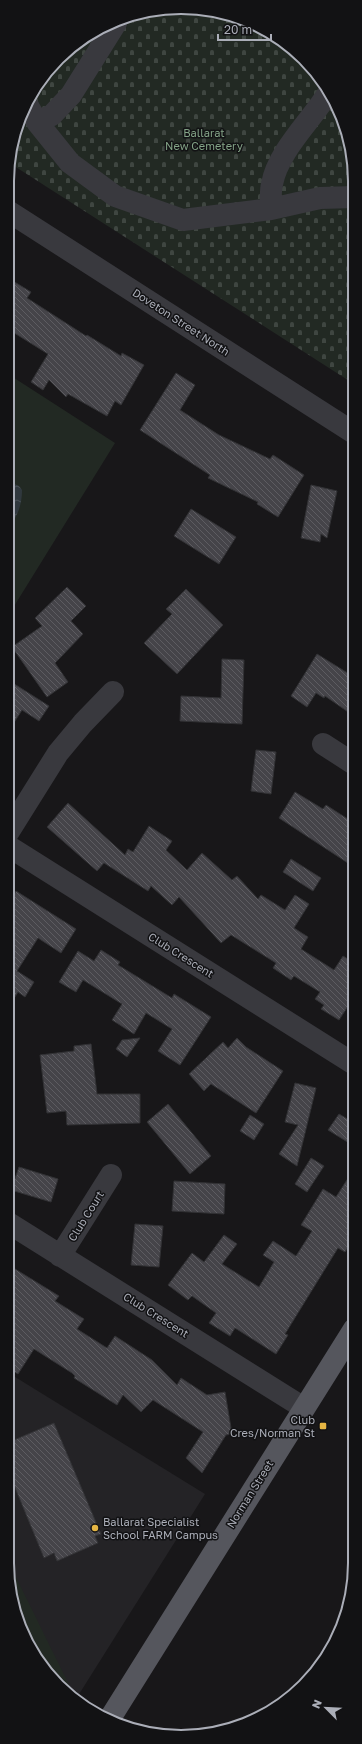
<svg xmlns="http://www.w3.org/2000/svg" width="362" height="1744" font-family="'Golos Text',sans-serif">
	<defs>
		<pattern id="cemetery-stones" width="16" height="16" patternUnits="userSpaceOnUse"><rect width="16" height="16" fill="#222923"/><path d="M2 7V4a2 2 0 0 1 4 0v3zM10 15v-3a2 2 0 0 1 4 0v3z" fill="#3f4641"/></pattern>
		<pattern id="water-ripples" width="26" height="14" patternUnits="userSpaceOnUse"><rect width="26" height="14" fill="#30383e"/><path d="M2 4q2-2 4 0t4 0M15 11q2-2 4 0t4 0" fill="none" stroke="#4b5258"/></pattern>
		<pattern id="building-back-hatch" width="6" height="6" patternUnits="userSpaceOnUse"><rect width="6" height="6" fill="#454449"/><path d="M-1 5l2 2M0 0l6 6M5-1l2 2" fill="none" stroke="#5d5c61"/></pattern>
	</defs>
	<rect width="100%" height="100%" fill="#181719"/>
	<path fill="#242326" d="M7 1372 205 1494 76 1699 58 1686 20 1629 7 1563Z"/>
	<path fill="#222923" d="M8 374 115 443 8 616Z
		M7 1559 76 1699 58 1686 20 1629Z"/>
	<path fill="url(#cemetery-stones)" d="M203 8 258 25 304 58 337 104 355 169 354 384 8 162 30 94 75 43 136 13Z"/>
	<path fill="url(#water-ripples)" d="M8 481 19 486 22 490C22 503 18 518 8 527Z"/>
	<path fill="url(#building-back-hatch)" stroke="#323235" d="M8 278 31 292 27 298 86 336 87 335 121 356 122 353 144 365 121 405 115 401 107 416 68 394 66 397 49 380 43 390 31 382 48 354 8 329Z
		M176 373 195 385 180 410 219 435 270 459 273 455 304 475 278 517 257 504 258 502 208 478 210 475 140 430Z
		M311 485 337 491 327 538 321 534 320 542 301 538Z
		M191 509 236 537 219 564 174 536Z
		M67 587 86 606 71 621 83 634 55 663 68 682 47 697 12 647 42 626 35 618Z
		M186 589 223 625 177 674 144 643 172 614 166 609Z
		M317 654 354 677V716L325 696 324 698 316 693 307 707 291 696Z
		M222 659 244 660 242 724 180 721 181 696 221 698Z
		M8 680 49 706 39 721 22 710 8 732Z
		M256 750 276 752 271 794 251 791Z
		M295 792 323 809 326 805 354 823V867L279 818Z
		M68 803 125 855 128 849 133 852 149 826 172 841 166 850 187 870 202 853 232 880 237 876 258 899 261 895 285 910 295 895 309 904 294 928 308 937 301 949 334 970 343 956 354 963V997L339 1020 321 1009 324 1005 315 999 320 992 294 976 291 980 273 968 276 963 231 935 221 943 179 897 172 905 151 886 148 891 104 863 97 871 47 827Z
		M291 859 321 878 313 891 283 872Z
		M16 891 76 929 61 953 38 938 17 971 34 982 25 997 18 992 8 1008V905Z
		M101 950 120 962 118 965 172 998 174 994 211 1017 180 1065 158 1051 172 1029 146 1013 134 1034 112 1020 122 1004 83 980 76 992 59 982 78 951 94 961Z
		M140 1038 127 1057 116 1049 122 1040Z
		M237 1038 246 1047 283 1071 256 1113 211 1084 204 1091 189 1074 223 1042 228 1048Z
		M91 1044 97 1094H140V1123L67 1125 66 1111 47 1113 40 1055 74 1051V1046Z
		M295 1083 316 1088 297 1166 279 1154 298 1125 285 1122Z
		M168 1104 211 1156 190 1174 147 1122Z
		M339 1114 354 1123V1146L328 1130Z
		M250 1115 264 1124 254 1140 240 1131Z
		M311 1158 324 1166 307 1192 295 1184Z
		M19 1167 58 1179 51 1202 11 1190Z
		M354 1169V1238L345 1252 338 1248 285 1334 288 1335 276 1354 235 1328 230 1336 209 1323 216 1313 192 1296 188 1300 168 1285 192 1253 204 1262 224 1235 237 1244 222 1264 259 1287 274 1262 263 1255 273 1241 296 1256 312 1231 301 1225 323 1189 336 1197Z
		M174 1181 225 1184 224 1214 172 1211Z
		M135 1224 163 1226 159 1267 131 1265Z
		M7 1264 59 1296 55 1301 84 1319 77 1329 107 1348 115 1336 152 1360 177 1385 181 1378 207 1395 225 1392 232 1434 226 1435 202 1473 186 1458 203 1432 153 1400 141 1412 123 1395 117 1405 74 1378 75 1376 72 1373 34 1349 18 1374 7 1367V1347L14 1337 7 1332Z
		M54 1423 101 1534 95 1536 98 1543 57 1561 54 1553 44 1558 11 1478 7 1480V1443Z"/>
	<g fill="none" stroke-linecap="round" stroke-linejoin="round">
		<path stroke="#39393e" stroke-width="22" d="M27 104 37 122 70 163 115 196 183 220 271 209 320 198 355 197
			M37 122 52 115 71 95 116 23
			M271 209C271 201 270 192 272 184 278 151 311 121 329 92
			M8 211 354 433
			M323 744 354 764
			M8 833 58 753 83 723 113 692
			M8 846 354 1064
			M7 1222 304 1408
			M60 1256 111 1175"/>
		<path stroke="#55565d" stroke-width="22" d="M109 1720 354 1329"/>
	</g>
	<g fill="#e5b543" stroke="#121214" stroke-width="1.5">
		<rect x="319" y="1422" width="8" height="8" rx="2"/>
		<circle cx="95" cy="1528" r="4"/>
	</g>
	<g text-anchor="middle" stroke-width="3" stroke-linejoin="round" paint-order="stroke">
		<g font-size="11" fill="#83a286" stroke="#121214">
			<text x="204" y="137">Ballarat<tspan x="204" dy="13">New Cemetery</tspan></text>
		</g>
		<g font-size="11" fill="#abaeb8" stroke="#121214">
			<text transform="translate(181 322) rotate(33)" y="4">Doveton Street North</text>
			<text transform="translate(181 955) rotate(32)" y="4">Club Crescent</text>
			<text transform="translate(86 1216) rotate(-58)" y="4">Club Court</text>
			<text transform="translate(156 1315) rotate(32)" y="4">Club Crescent</text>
			<text transform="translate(250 1494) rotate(-58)" y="4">Norman Street</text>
		</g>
		<g font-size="11" fill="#abaeb8" stroke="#121214" text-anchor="end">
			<text x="315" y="1424">Club<tspan x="315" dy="13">Cres/Norman St</tspan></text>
			<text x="103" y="1526" text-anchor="start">Ballarat Specialist<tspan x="103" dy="13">School FARM Campus</tspan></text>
		</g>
	</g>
	<path d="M0 0H362V1744H0ZM181 14H181A167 167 0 0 1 348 181V1563A167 167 0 0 1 181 1730H181A167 167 0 0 1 14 1563V181A167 167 0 0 1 181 14Z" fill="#121214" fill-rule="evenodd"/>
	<path fill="none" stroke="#abaeb8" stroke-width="2" d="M181 14H181A167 167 0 0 1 348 181V1563A167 167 0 0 1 181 1730H181A167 167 0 0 1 14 1563V181A167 167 0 0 1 181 14Z"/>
	<g transform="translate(326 1708) rotate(294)" stroke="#121214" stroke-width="3" paint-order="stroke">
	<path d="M0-3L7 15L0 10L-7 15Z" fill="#abaeb8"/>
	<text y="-6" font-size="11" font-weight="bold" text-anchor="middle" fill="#abaeb8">N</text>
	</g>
	<path d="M218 34v6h53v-6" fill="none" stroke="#abaeb8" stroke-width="2"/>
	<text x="224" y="34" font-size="12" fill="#abaeb8" stroke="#121214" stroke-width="3" paint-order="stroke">20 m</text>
</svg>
